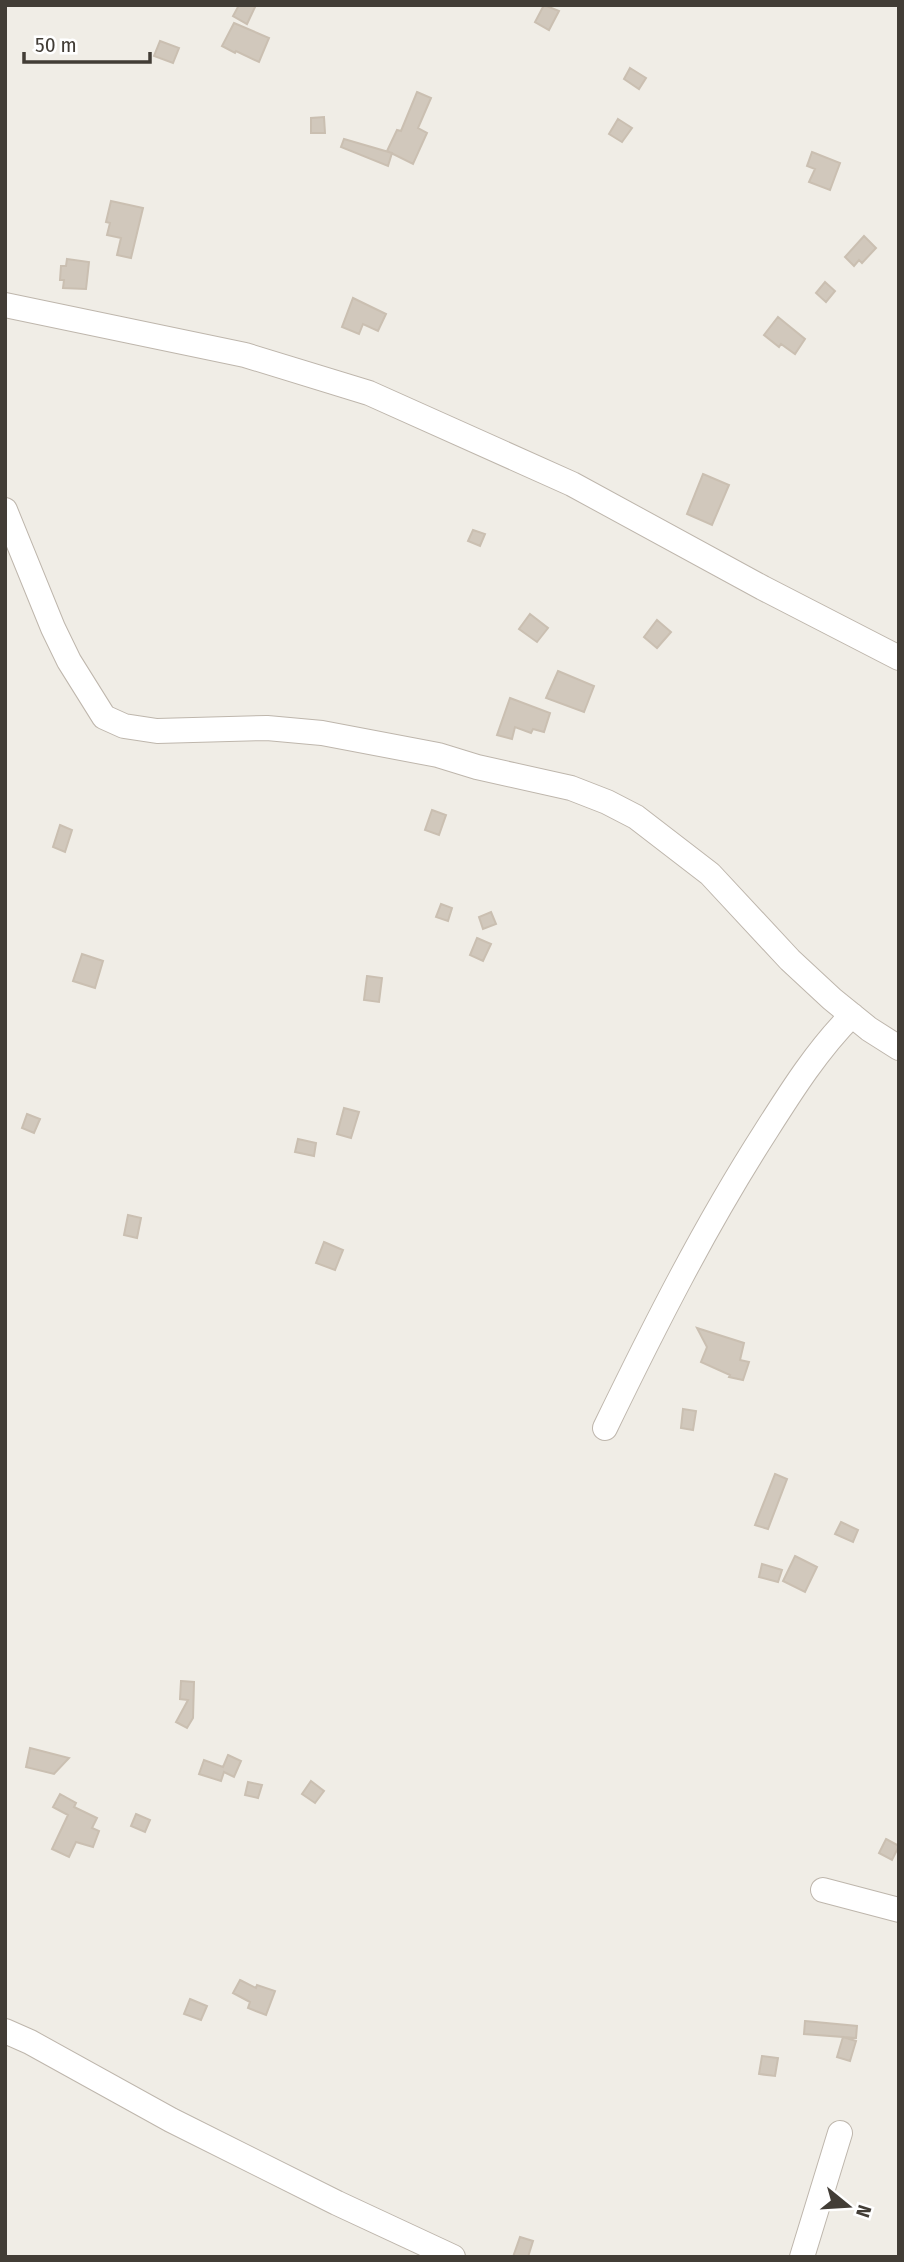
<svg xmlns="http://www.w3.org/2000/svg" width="904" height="2262" font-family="'Fira Sans Condensed',sans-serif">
	<rect width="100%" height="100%" fill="#f0ede6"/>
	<path fill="#d1c8bc" stroke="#cabfb1" stroke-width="2" d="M239 5H256L247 24 233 16Z
		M544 5 559 11 549 30 535 22Z
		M234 23 269 38 259 62 236 51 235 53 222 46Z
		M160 41 179 48 173 63 154 56Z
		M630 68 646 78 639 89 624 79Z
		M417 92 431 98 418 128 427 133 413 164 387 151 397 130 401 131Z
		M324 117 325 133H311V118Z
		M618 119 632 128 622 142 609 134Z
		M344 139 392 153 388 166 341 147Z
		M812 152 840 163 830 190 809 182 815 169 807 166Z
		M111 201 143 208 131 258 117 255 121 238 107 235 110 223 106 222Z
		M864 236 876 248 862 263 859 260 854 266 845 257Z
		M67 259 89 262 86 289 63 288 64 280H60L61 266H66Z
		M825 282 835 291 826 302 816 293Z
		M353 298 386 314 378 331 363 324 359 334 342 327Z
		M778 317 805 339 795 354 781 344 779 347 764 335Z
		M703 474 729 485 712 525 687 514Z
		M473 530 485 534 480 546 468 541Z
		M530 614 548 628 537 642 519 629Z
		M657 620 671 632 657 648 644 637Z
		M558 671 594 686 584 712 546 698Z
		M510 698 550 713 544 732 533 729 531 733 515 727 512 739 497 735Z
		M432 810 446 815 439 835 425 830Z
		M60 825 72 830 65 852 53 847Z
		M441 904 452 908 448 921 436 917Z
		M491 912 496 924 483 929 479 917Z
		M477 938 491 944 483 961 470 955Z
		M82 954 103 961 95 988 73 981Z
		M367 976 382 978 379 1002 364 1000Z
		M344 1108 359 1112 351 1138 337 1134Z
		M27 1114 40 1119 34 1133 22 1128Z
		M298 1139 316 1143 314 1156 295 1152Z
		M128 1215 141 1218 137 1238 124 1235Z
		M324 1242 343 1250 335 1270 316 1263Z
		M697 1328 744 1343 740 1360 749 1362 743 1380 729 1377 730 1375 701 1362 707 1347Z
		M683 1409 696 1411 693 1430 681 1428Z
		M775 1474 787 1479 768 1529 755 1525Z
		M841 1522 858 1530 853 1542 835 1534Z
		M795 1556 817 1567 805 1592 783 1581Z
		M762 1564 782 1570 778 1582 759 1577Z
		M181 1681 194 1682 193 1718 187 1728 176 1722 188 1700 180 1699Z
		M30 1748 69 1758 54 1774 26 1767Z
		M228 1755 241 1761 234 1777 224 1772 221 1781 199 1774 204 1760 223 1767Z
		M311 1781 324 1791 315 1803 302 1794Z
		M248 1782 262 1785 258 1798 245 1795Z
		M60 1794 76 1803 74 1807 97 1818 92 1828 99 1831 93 1847 76 1842 69 1857 52 1849 68 1815 53 1807Z
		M136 1814 150 1820 145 1832 131 1826Z
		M886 1839 899 1846 892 1860 879 1853Z
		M240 1980 256 1988 257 1985 275 1991 266 2015 248 2008 250 2002 233 1993Z
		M190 1999 207 2006 201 2020 184 2014Z
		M805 2021 857 2026 856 2038 843 2037 856 2041 850 2061 837 2057 843 2037 804 2034Z
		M762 2056 778 2058 775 2076 759 2074Z
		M520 2237 533 2241 528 2257H513Z"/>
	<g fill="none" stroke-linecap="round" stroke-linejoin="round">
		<g stroke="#beb6ac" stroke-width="26">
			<path id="minor" d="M5 305 245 355 369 393 572 484 763 588 899 658
				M5 510 53 628 69 661 104 717 124 726 157 731 267 728 322 733 438 755 477 767 571 788 607 802 636 817 710 874 790 960 832 999 869 1029 899 1048
				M605 1428C654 1327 705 1226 766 1131 792 1090 818 1049 852 1015
				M823 1890 899 1910
				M5 2031 30 2042 171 2120 337 2203 453 2257
				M802 2257 840 2133"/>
		</g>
		<use href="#minor" stroke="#fff" stroke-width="24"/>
	</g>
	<rect width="904" height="2262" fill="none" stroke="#423d36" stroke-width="14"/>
	<g transform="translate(848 2206) rotate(108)" stroke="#ffffff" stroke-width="5" paint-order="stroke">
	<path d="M0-5L12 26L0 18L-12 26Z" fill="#423d36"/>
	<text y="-10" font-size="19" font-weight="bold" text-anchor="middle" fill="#423d36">N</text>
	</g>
	<path d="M24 52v10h126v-10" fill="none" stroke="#423d36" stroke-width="3.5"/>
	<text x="35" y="52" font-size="21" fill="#423d36" stroke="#ffffff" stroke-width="5" paint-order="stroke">50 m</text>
</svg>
